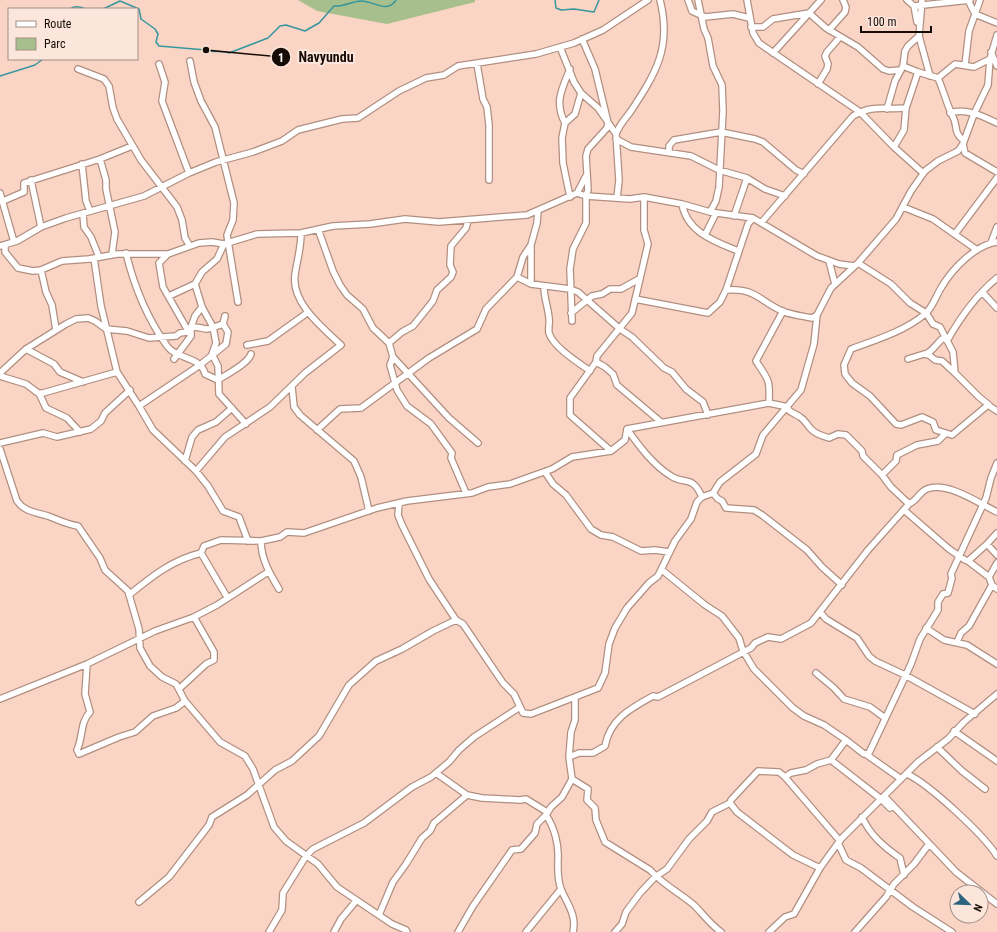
<svg xmlns="http://www.w3.org/2000/svg" width="997" height="932" font-family="'Roboto Condensed',sans-serif">
	<rect width="100%" height="100%" fill="#fad5c5"/>
	<path fill="#a6bf8c" d="M298 0H475V2L387 24 317 11Z"/>
	<g fill="none" stroke-linecap="round" stroke-linejoin="round">
		<path stroke="#36969e" stroke-width="1.5" d="M555 0 556 8 561 10 574 9 594 12 599 0
			M70 9C74 5 81 7 86 9
			M103 9 120 1 139 9 141 19 155 29 158 34 156 42 159 46 206 50C214 53 221 50 229 53L268 38 280 26 286 25 305 31 319 23 334 6C344 7 352 1 361 1 374 1 387 14 396 0
			M0 76 35 65 43 59"/>
		<g stroke="#b18f80" stroke-width="8">
			<path id="street" d="M688 0 692 11 705 17 733 14 749 18
				M698 0 704 29 708 38 713 66 722 85 723 111 719 187 716 201 710 212
				M747 0 753 33 759 43 860 112 894 147 923 173
				M907 0 914 6 917 22
				M922 0 919 36 930 76
				M968 0 975 14 997 23
				M914 6 970 0
				M751 27H763L773 19 809 13 826 28 858 47 883 69 889 71 901 70
				M829 30 845 12 846 7 843 0
				M560 47 574 82 581 93 598 108 616 134 619 180 617 198
				M991 52 997 66
				M773 53 821 0
				M190 61 194 82 201 101 215 127 234 203 233 220 227 235 238 302
				M159 64 165 82 162 101 189 173
				M477 64 483 99 487 107 489 125V180
				M965 65 969 31 980 0
				M903 66 918 72
				M78 69 104 79 109 86 113 108 117 119 141 160 177 207 182 220 185 238 190 246
				M938 78C944 92 947 105 953 117 958 126 953 132 963 140
				M818 84 827 69 828 64 825 56 827 52 840 37
				M887 109 895 81 903 66 905 51 908 46 919 36
				M950 113C965 107 984 117 997 123
				M565 123C554 102 562 89 570 69
				M616 134C619 125 625 119 631 111 656 73 672 47 660 0
				M616 139 631 147 691 156 719 170 747 178 765 189 785 196
				M963 144 965 153 997 172
				M894 147 904 130 906 108
				M669 152V146L674 140 721 132 755 139 763 142 796 170 804 174
				M100 159 106 180V189L115 232 112 254
				M82 164 86 201 90 211
				M31 180 41 227
				M0 193 14 242
				M577 193 586 176
				M570 197 563 163 562 138 565 123 575 114 581 93
				M3 201 24 192V183L100 159 132 146
				M682 204C687 232 714 241 738 251
				M903 207 933 219 977 250
				M83 214 84 227 91 237 99 257
				M734 216 747 178
				M761 223 853 116C873 104 884 110 906 108L918 72 938 78 955 64 974 67 990 59
				M318 229 333 271 340 285 347 295 363 309 373 328 389 343 393 357 449 418 478 443
				M955 234 997 178
				M705 235 716 213
				M997 242C975 245 952 269 941 288 936 296 933 307 925 314 905 331 876 340 851 349L844 365 845 374 852 383 870 396 896 424 901 425 922 417 933 422 936 430 952 435 988 405 997 411
				M991 243 997 227
				M224 244 217 259 202 272 195 284 202 307 213 327 216 343 212 354 218 366 219 394 246 424
				M5 245V252L18 268 33 271 41 270 62 261 89 259 117 254H168L199 243 212 242 224 244 257 234 301 233 333 226 370 224 405 219 439 222 527 215 577 193 586 196 630 199 644 197 682 204 710 212 753 218 817 256 839 264 854 266
				M0 246 17 241 41 227 66 218 144 196 189 173 216 162 253 152 282 141 298 130 342 119 358 118 399 91 426 78 444 75 458 66 536 54 574 43 603 30 648 0
				M126 253C134 286 147 318 167 346 177 360 201 356 205 374L218 380C227 374 248 364 251 354
				M168 254 159 263 163 287 191 336
				M94 258 101 306 117 372
				M829 261 835 284
				M858 263 891 284 910 303 926 313 933 324 940 327 953 352 955 373 979 397 989 405
				M41 270 46 292 52 305 56 330
				M517 277 531 284 570 289 578 292 620 329 632 337 664 368 672 372 686 389 703 402 708 415
				M531 284V247
				M544 287C544 298 548 307 549 318 550 322 548 328 549 333 553 347 579 363 590 371
				M726 290C756 288 758 300 782 311 791 315 803 316 812 318L817 315
				M982 292 997 308
				M169 296 195 284
				M635 299 708 313 720 302 726 290 748 224 753 218
				M571 313 592 296 602 294 610 289H621L639 279
				M572 321 570 269 573 249 586 223V196L588 190 586 156 588 149 607 128 608 123 595 69 582 39
				M947 341C960 318 976 295 997 278
				M389 343 402 332 413 326 433 301 437 290 451 277 453 272 450 265 451 246 466 228 468 221
				M247 345 268 341 307 313
				M26 349 54 364 60 372 83 382
				M926 354C936 349 936 342 945 337
				M393 357 390 365 397 390 407 406 431 424 452 453 451 458 466 493
				M174 359 191 336V327L195 316 202 307
				M908 359 924 354 929 355 935 360 942 361 955 373
				M596 362 605 367 613 374 617 385 661 422
				M0 373 26 349 66 324 76 319 88 318 95 321 106 329 127 331 149 338 176 336 180 333 187 332C194 324 198 328 207 329 211 329 219 325 223 324L225 316
				M0 376 26 384 38 393H43L117 372 139 406 200 365 226 344 228 332 223 324
				M292 387 294 407 300 415 354 461 361 477 369 511
				M39 393 46 408 67 418 80 432
				M769 403C770 379 769 381 756 361L783 311
				M139 406 153 430 196 471 208 486 223 511 239 517 248 541
				M787 408C791 414 795 413 800 417 805 420 807 425 811 429 815 434 823 436 829 438L838 434 846 435 862 451 863 456 882 475 891 487 909 504C918 500 919 492 927 489 948 481 980 504 997 512
				M627 429C639 446 653 465 671 476 684 485 692 474 702 497
				M317 430 340 409 361 408 429 358 477 329 486 309 517 277 523 257 531 245 537 223 538 211
				M0 443 43 433 57 437 91 429 101 421 105 413 130 390
				M0 449 17 501C25 512 35 512 48 516 59 520 65 524 78 526L100 558 105 570 128 591 139 629 140 648 150 666 162 677 176 684 185 701 220 742 245 756 253 769 274 827 286 841 318 864 337 887 392 924 406 930 407 932
				M611 451 570 415V398L596 362 597 356 632 313 648 244 644 230V197
				M185 461 192 437 198 430 216 422 232 408
				M196 471 225 437 270 407 305 373 341 345C323 328 291 303 295 275 297 260 301 249 301 233
				M545 472 553 484 566 495 591 529 601 535 613 537 641 551 655 550 669 552
				M882 475 896 461 897 455 917 445 938 441 945 434
				M713 493 718 499 722 501 726 508 754 510 762 515 807 550 822 567 842 585
				M399 504 398 515 402 525 429 579 456 620 463 624 503 683 514 694 523 713 531 714 598 688 605 673 609 644 615 628 627 608 649 583 658 576 675 541 691 519 697 502 702 497 713 493 720 482 756 454 763 435 801 390 814 344 817 315 831 288 858 263 896 219 911 191 925 171 938 161 958 151 963 144 974 114 988 85 990 59 997 35
				M904 510 949 549 965 560 968 561 987 544
				M997 533 987 544 997 555
				M261 541C261 559 270 574 279 589
				M201 553 227 597
				M968 561 989 577 992 585 997 589
				M662 570 705 605 722 616 739 638 743 651 754 669 793 708 804 716 824 725 846 740
				M989 577 997 563
				M129 595C151 577 172 560 201 553L204 546 221 540 261 541 280 537 287 532 304 533 377 508 407 501 472 493 488 487 510 484 552 469 572 457 611 451 625 440 627 429 769 403 788 407
				M820 612 826 619 857 638 869 656 875 661 905 675 975 714
				M926 628 944 640 967 645 997 664
				M957 642 961 633 969 626 992 585
				M87 664 85 694 90 712C80 722 83 738 77 750L79 754 119 737 135 732 153 716 176 708 185 701
				M816 673 834 688 844 699 870 707 885 718
				M180 688 206 664 214 660V652L194 617
				M997 694 964 722 948 739 918 762 884 796 956 872 997 904
				M0 699 87 664 155 631 194 617 217 605 268 572
				M954 731 997 761
				M937 747 962 771 985 789
				M867 755 901 779
				M569 757 579 753H593L605 746C610 719 631 708 653 696L658 697 751 648 755 643 768 637 781 639 811 623 868 550 909 504
				M831 760 881 799
				M436 773 467 795 482 798 520 800 526 799 547 812
				M907 774C929 784 984 835 997 856
				M785 777 840 841
				M572 779 588 789 587 800 595 808 596 820 605 842 650 870C662 884 680 893 694 905 703 914 710 924 721 932
				M890 808 881 799 842 838 838 843 846 860 861 868 913 907 952 932
				M862 817C870 835 884 847 900 858L904 875
				M820 868 838 843
				M139 902 169 877 209 825 212 817 247 795 275 770 292 761 319 736 349 685 376 661 402 649 433 631 456 620
				M379 915 393 882 406 864 422 838 430 831 434 823 467 795
				M269 932 282 910 283 893 306 856 313 849 364 823 412 787 431 777 449 762 459 750 474 737 520 707
				M334 932 341 919 356 901
				M458 932 473 906 512 850 521 849 535 833 537 824 546 815
				M526 932 561 889
				M573 932C577 915 567 904 561 889 557 879 558 869 558 859 559 844 554 827 546 815L551 807 562 797 572 779 569 757 571 732 575 720V697
				M615 932 622 924 626 912 640 893 655 877 667 869 689 839 707 821 712 812 730 803
				M769 932 785 917 794 914 820 868 793 855 737 812 730 803 731 800 758 771 779 772 785 777 791 773 806 770 817 764 831 760 846 740 864 754 869 753 911 664 920 639 938 610V602L943 594 948 593 952 578 951 574 986 498 991 478 997 463
				M855 932 886 897 894 884 914 864 929 844"/>
		</g>
		<use href="#street" stroke="#fff" stroke-width="5.5"/>
	</g>
	<path fill="none" stroke="#170b06" stroke-width="1.5" d="M206 50L281 57"/>
	<g fill="#170b06" stroke="#fce6dc" stroke-width="1.5">
		<circle cx="206" cy="50" r="4"/>
		<circle cx="281" cy="57" r="10"/>
	</g>
	<g font-size="12" text-anchor="middle" font-weight="bold" fill="#fff">
		<text x="281" y="62">1</text>
	</g>
	<g font-size="14" text-anchor="middle" font-weight="bold" fill="#170b06" stroke="#fce6dc" stroke-width="4" stroke-linejoin="round" paint-order="stroke">
		<text x="326" y="62">Navyundu</text>
	</g>
	<rect x="8" y="8" width="130" height="52" fill="#fce6dc" stroke="#a08e86"/>
	<rect x="16" y="21" width="20" height="6" fill="#ffffff" stroke="#a08e86"/>
	<text x="44" y="28" font-size="12" fill="#170b06">Route</text>
	<rect x="16" y="38" width="20" height="12" fill="#a6bf8c" stroke="#a08e86"/>
	<text x="44" y="48" font-size="12" fill="#170b06">Parc</text>
	<g transform="translate(969 904) rotate(113)"><circle r="19" fill="#fce6dc" stroke="#a08e86"/>
	<path d="M0-3L7 15L0 10L-7 15Z" fill="#2c637e"/>
	<text y="-6" font-size="11" font-weight="bold" text-anchor="middle" fill="#170b06">N</text>
	</g>
	<path d="M861 26v6h70v-6" fill="none" stroke="#170b06" stroke-width="2"/>
	<text x="867" y="26" font-size="12" fill="#170b06" stroke="#fce6dc" stroke-width="3" paint-order="stroke">100 m</text>
</svg>
